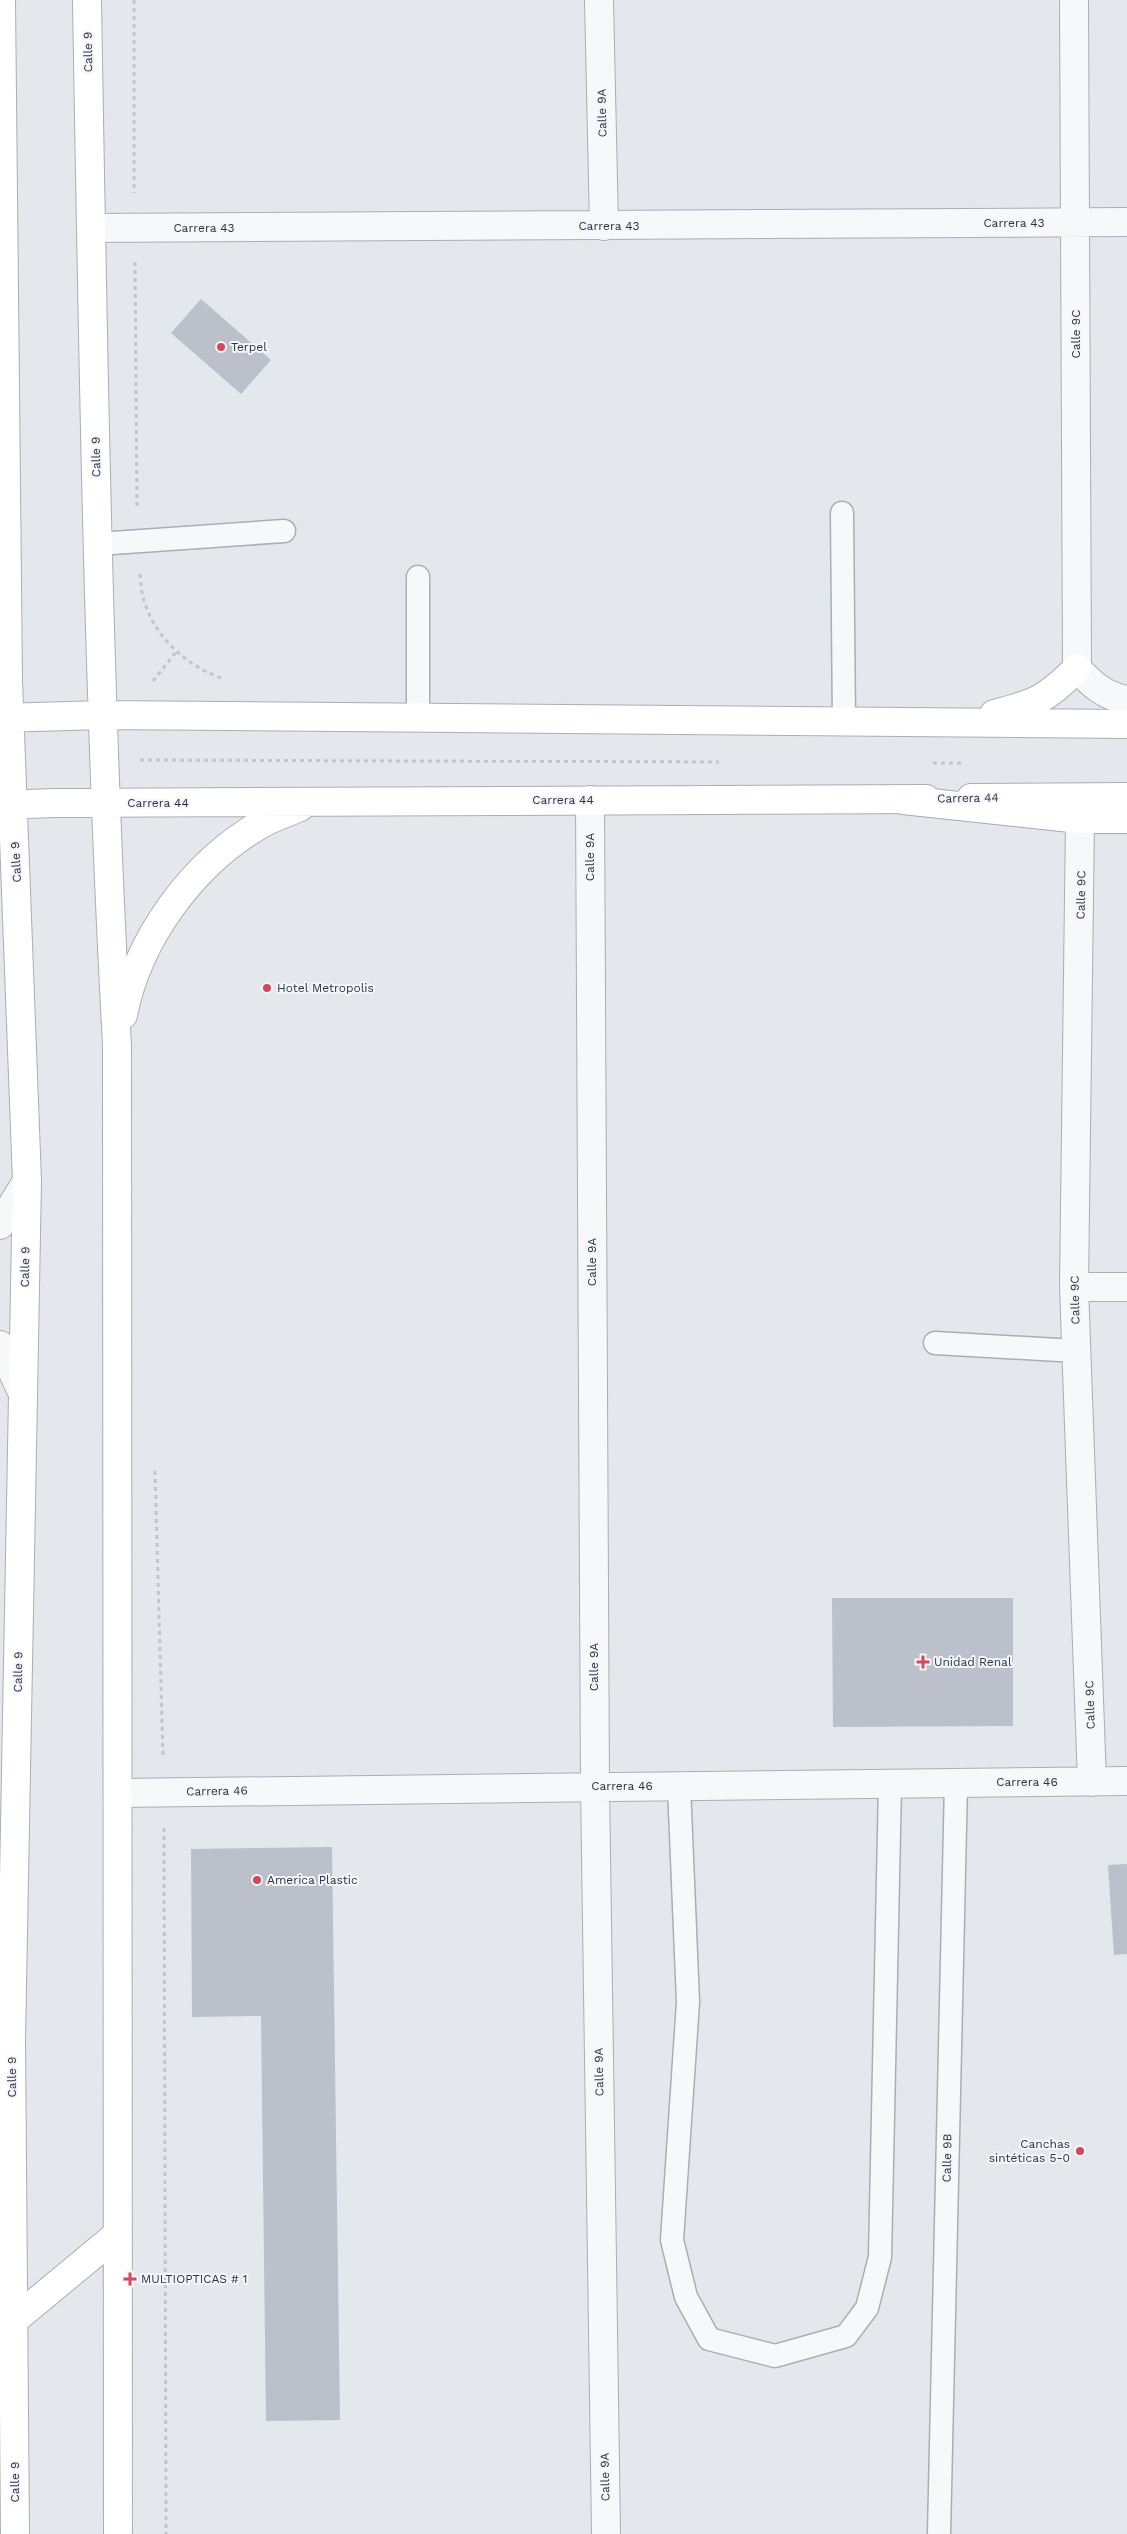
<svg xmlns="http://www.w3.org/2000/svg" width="1127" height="2534" font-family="'Work Sans',sans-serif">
	<rect width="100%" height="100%" fill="#e4e7ec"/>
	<path fill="#bbc0ca" d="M201 299 271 360 241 394 171 333Z
		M832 1598H1013V1726L833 1727Z
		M332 1847 340 2420 266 2421 261 2016 192 2017 191 1849Z
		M1127 1864V1954L1114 1955 1108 1865Z"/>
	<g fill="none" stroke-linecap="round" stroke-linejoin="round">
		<g stroke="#a9aeb7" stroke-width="25">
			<path id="lane" d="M842 513 844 723
				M98 544 284 531
				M418 577V718
				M935 1343 1076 1351
				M679 1786 688 2002 672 2240 686 2297 709 2339 775 2356 846 2336 867 2308 880 2257 890 1784
				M939 2534 956 1783"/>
		</g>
		<g stroke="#a9aeb7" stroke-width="30">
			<path id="street" d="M599 0 604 226
				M1074 0 1077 668C1092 685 1105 696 1127 700
				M91 228 1127 222
				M590 800 595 1786 606 2534
				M1080 819 1074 1287 1092 1782
				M0 1225 27 1181
				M1074 1287H1127
				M0 1345 23 1394
				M118 1793 1127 1781"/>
		</g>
		<g stroke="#a9aeb7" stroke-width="30">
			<path id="secondary" d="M1 0 8 680 27 1181 11 2040 15 2534
				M87 0C93 349 98 697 117 1045L118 2534
				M994 714C1035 704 1048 698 1077 668
				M0 718 103 715 1127 724
				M971 798 1127 797
				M0 805 54 803 926 799
				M123 1015C138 938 193 863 261 824 273 817 287 813 300 807
				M13 2321 118 2234"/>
		</g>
		<g stroke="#a3abb8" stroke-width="30">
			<path id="primary" d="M903 800 1080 819H1127"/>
		</g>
		<path stroke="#c2c5cb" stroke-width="3" stroke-dasharray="4 4" stroke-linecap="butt" d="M134 0V193
			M135 262 137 508
			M140 574C141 582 141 590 143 597 153 636 187 667 224 679
			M153 681 176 652
			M140 760 719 762
			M933 763H961
			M155 1471 163 1757
			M164 1828 166 2534"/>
		<use href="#lane" stroke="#f7f8fa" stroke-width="22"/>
		<use href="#street" stroke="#f7f8fa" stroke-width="28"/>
		<use href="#secondary" stroke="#fff" stroke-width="28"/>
		<use href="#primary" stroke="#fff" stroke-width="28"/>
	</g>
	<g fill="#d1495b" stroke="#f4f6f9" stroke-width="2">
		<circle cx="221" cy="347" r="5"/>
		<circle cx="267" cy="988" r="5"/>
		<path d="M920.5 1654.5h5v5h5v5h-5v5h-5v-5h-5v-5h5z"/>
		<circle cx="257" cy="1880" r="5"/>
		<circle cx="1080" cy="2151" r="5"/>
		<path d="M127.5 2271.5h5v5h5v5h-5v5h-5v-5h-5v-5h5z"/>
	</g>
	<g text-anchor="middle" stroke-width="4" stroke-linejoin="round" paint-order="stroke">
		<g font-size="12" fill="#2b3445" stroke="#f4f6f9">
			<text transform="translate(88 52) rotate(-91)" y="4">Calle 9</text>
			<text transform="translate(602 113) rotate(-91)" y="4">Calle 9A</text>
			<text x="1014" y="227">Carrera 43</text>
			<text x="609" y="230">Carrera 43</text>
			<text x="204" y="232">Carrera 43</text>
			<text transform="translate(1076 334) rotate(-90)" y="4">Calle 9C</text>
			<text transform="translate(96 457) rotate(-91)" y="4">Calle 9</text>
			<text transform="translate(968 798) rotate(-1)" y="4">Carrera 44</text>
			<text x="563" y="804">Carrera 44</text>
			<text x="158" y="807">Carrera 44</text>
			<text transform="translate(590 857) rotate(-90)" y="4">Calle 9A</text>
			<text transform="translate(16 862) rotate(-93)" y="4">Calle 9</text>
			<text transform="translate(1081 895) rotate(-89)" y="4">Calle 9C</text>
			<text transform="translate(592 1262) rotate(-90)" y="4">Calle 9A</text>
			<text transform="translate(25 1267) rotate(-89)" y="4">Calle 9</text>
			<text transform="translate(1075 1300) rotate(-91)" y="4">Calle 9C</text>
			<text transform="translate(594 1667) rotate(-90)" y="4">Calle 9A</text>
			<text transform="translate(18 1672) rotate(-89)" y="4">Calle 9</text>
			<text transform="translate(1090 1705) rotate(-92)" y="4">Calle 9C</text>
			<text x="1027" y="1786">Carrera 46</text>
			<text x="622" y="1790">Carrera 46</text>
			<text transform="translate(217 1791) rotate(-1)" y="4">Carrera 46</text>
			<text transform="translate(599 2072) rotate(-91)" y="4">Calle 9A</text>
			<text transform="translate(12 2077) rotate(-90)" y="4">Calle 9</text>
			<text transform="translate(947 2158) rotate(-89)" y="4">Calle 9B</text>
			<text transform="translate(605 2477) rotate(-91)" y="4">Calle 9A</text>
			<text transform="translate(15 2482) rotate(-90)" y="4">Calle 9</text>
		</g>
		<g font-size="12" fill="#2b3445" stroke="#f4f6f9" text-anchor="start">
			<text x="231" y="351">Terpel</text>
			<text x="277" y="992">Hotel Metropolis</text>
			<text x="934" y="1666">Unidad Renal</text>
			<text x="267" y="1884">America Plastic</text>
			<text x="1070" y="2148" text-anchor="end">Canchas<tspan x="1070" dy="14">sintéticas 5-0</tspan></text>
			<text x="141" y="2283">MULTIOPTICAS # 1</text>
		</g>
	</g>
</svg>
